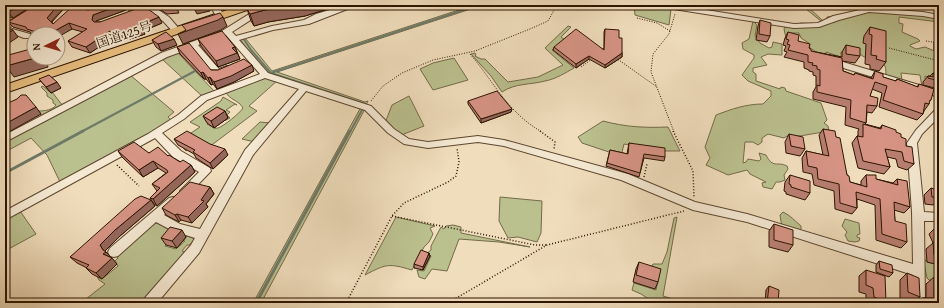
<svg xmlns="http://www.w3.org/2000/svg" width="944" height="308" font-family="'Gentium Book Plus','Noto Serif JP',serif">
	<rect width="100%" height="100%" fill="#f0ddbc"/>
	<filter id="stains"><feTurbulence type="fractalNoise" baseFrequency=".005" numOctaves="4"/><feColorMatrix values="0 0 0 0 .2 0 0 0 0 .09 0 0 0 0 .02 0 0 0 .5 -.17"/></filter>
	<radialGradient id="worn" r=".72"><stop offset=".6" stop-color="#630" stop-opacity="0"/><stop offset="1" stop-color="#630" stop-opacity=".3"/></radialGradient>
	<path fill="#bbc08f" stroke="#746a48" d="M474 5H483L277 72 365 102 368 101 366 105 268 73 252 56 240 39 245 38 272 71Z
		M634 5 671 9 669 25 635 15Z
		M801 5H806L823 21 826 20 827 17 876 11 939 17V22L899 17V23L903 24 902 32 918 39 920 41 910 45V46L916 49 925 47 939 53V80L925 76V79L929 81 924 86 939 91V93L922 87 920 75 901 73 902 81 886 77C886 74 886 69 885 66 882 59 870 56 864 57L860 54 841 52V57L826 52 825 55 819 54 809 47 810 44 801 38 799 33H791L786 38 784 29 785 27 801 23 817 24 821 21Z
		M753 21 757 25 755 36 760 43 769 48 772 47 773 42 782 44V55L768 54 761 57 767 65 753 68V72L756 74V81L780 89 781 87 785 88 786 91 821 103 827 120 824 123 828 126 829 131 800 136H787L784 138 768 134 762 138V142L758 145 753 142H745L743 163 746 162 748 159 759 161 761 159 759 153 766 155C773 169 777 161 787 166L788 169 784 175 785 180 780 182H776L772 189 763 187 762 183 766 182 750 174 747 170 728 175 706 165 710 158 705 147 716 115C732 109 746 104 763 104L771 96V91L748 81 742 75 754 58V55L743 49 742 43 749 39Z
		M568 26 571 27 561 37 565 40 552 50 574 68C565 73 556 79 545 81 530 85 515 83 502 92L491 76 471 54 475 53 476 55 475 56 481 59H485L508 82 538 77 563 65 545 48Z
		M178 53 215 92 203 97 162 59Z
		M454 58 468 80 433 90 420 69 433 63Z
		M130 75 174 112 168 117 172 121 61 184 47 155 31 138 5 152V141Z
		M262 77 278 80 249 106 257 111 209 147 189 149 186 151 183 148H186L188 135 200 127 190 122 221 101 223 97 237 105 235 104 226 110 230 112 227 115 230 118 226 120 207 124C211 126 214 129 218 128 224 126 240 113 243 108 239 100 229 100 226 92Z
		M43 86 51 93 52 92 63 106 42 116 39 111C44 111 53 110 56 105L53 103V100L47 96V93L41 87Z
		M409 96 424 126 399 136 385 123 392 105Z
		M361 107 365 109 261 303H253Z
		M603 121C626 127 644 128 668 127L680 151H665L624 144 621 156 582 143 578 137Z
		M260 122 271 123 255 142 242 139Z
		M500 197 542 201 541 233 537 242 518 237 508 238 499 221Z
		M20 211 36 234 5 251V219Z
		M783 212C790 215 795 221 801 226V229L799 231 782 227 780 215Z
		M396 217 435 226 430 228 433 234 429 242 424 247 412 270C388 263 386 264 365 275Z
		M677 217 663 296 686 303H655L641 294 632 290 634 283 656 290 660 271 651 267 653 264H662L667 252 674 218Z
		M845 219 859 223 860 234 857 235V237L860 238 859 241 855 242 848 241 845 235 847 232 842 226Z
		M158 223 175 233 165 246 176 249 185 241H183L187 236 193 238 195 242H192L190 245H187L182 251 190 253 147 303H81L105 284 99 280 97 276 102 279 118 266 117 264 114 262 118 258 116 256 154 224Z
		M453 225 461 227V233L530 247 499 242 459 239 447 271 432 269 425 279 419 277 417 270 424 271 431 256 426 254 431 250V246L441 227 444 229 446 226Z
		M924 258 927 262 939 265V282L929 280 927 278 923 259Z"/>
	<g fill="none" stroke-linecap="round" stroke-linejoin="round">
		<path stroke="#6e7968" stroke-width="2" d="M243 38 251 50 271 73
			M365 104 271 73 479 5
			M81 132 195 71
			M350 132 362 110"/>
		<path stroke="#6e7968" stroke-width="3" d="M5 173 83 131
			M256 303 350 131"/>
		<g stroke="#5d462f" stroke-width="2">
			<path id="minor" d="M36 5H45L9 28 30 34V38H24L5 31V24Z
				M122 5H131L135 8 151 5 169 17 181 31 180 33H174L163 21 147 10 134 13Z
				M210 5H218L224 16 223 18H217Z
				M258 5H266L263 12 232 32 236 36 272 26 304 20 316 14 347 5H358L309 24 273 30 239 40 268 73 371 106 394 129 409 139 428 142 478 136 504 140 628 174 695 202 747 214 913 264 912 212 907 143 916 130 936 109 939 108V117L922 134 917 143 924 212 939 213V221H924L925 303H913V275L747 222 693 210 621 180 504 146 478 142 428 148 404 144 388 133 365 110 306 91 253 155 199 253 157 303H143L144 299 191 245 195 238 173 231 156 222 118 256 114 257 110 256 108 252 110 248 169 198 173 197 177 198 178 201 164 215 180 224 200 229 245 150 299 89 265 78 207 100 184 119 162 133 181 151 210 168 211 171 189 194 185 195 181 194 180 191 199 172 173 157 155 138 5 220V211L148 134 178 115 201 96 260 74 226 35 198 45 219 69 227 66 230 67 231 69 230 71 217 76 214 75 192 48 167 57 5 142V135L161 53 222 31 257 9Z
				M657 5H675L794 24 818 23 833 16 869 8 923 12 939 15V19L923 16 869 12 839 20 819 27 794 28 661 7Z
				M843 62 939 91V97L840 67 839 65Z"/>
		</g>
		<g stroke="#2c1400" stroke-width="2">
			<path id="highway" d="M242 5H257L256 7 5 93V85Z"/>
		</g>
		<path stroke="#2c1400" stroke-width="1" stroke-dasharray="1 1.5" stroke-linecap="butt" d="M731 9 733 5
			M637 18 657 23 670 31
			M926 41 939 43
			M889 48 939 61
			M470 54C495 83 507 112 542 132
			M616 58 657 87
			M581 67 592 59
			M371 101 383 86 402 73 433 60 475 51 530 29 548 21 557 5
			M674 132 651 72 653 54 669 34 675 14"/>
		<path stroke="#2c1400" stroke-width="1.5" stroke-dasharray="1 2" stroke-linecap="butt" d="M540 131 555 142 554 149
			M673 131 693 171 694 197
			M117 165 139 186
			M644 177 647 164
			M392 216 535 245H547
			M346 303 392 216 404 203 448 182 456 176 459 162 457 148
			M448 303 547 245 684 211"/>
		<use href="#minor" fill="#f5e9d3" fill-rule="evenodd"/>
		<use href="#highway" fill="#e8be7e" fill-rule="evenodd"/>
	</g>
	<path fill="#b97f72" stroke="#2c1400" d="M5 5 13 18 6 17 5 15Z
		M35 5H67L52 22 53 24 93 5 89 10H126L96 21V22L162 23 143 31 145 34 130 39 128 38 121 41 114 37 90 53 72 47 68 41 83 32 72 29 58 34H34V36L32 35 30 32 13 27 8 22Z
		M153 5H174L176 7 179 13 167 14Z
		M254 5H344L334 7 305 16 268 22 254 26 251 21 247 9Z
		M880 5H912L910 7 898 9 885 8Z
		M760 20 770 36 767 42 756 40 758 26Z
		M870 27 886 62 879 71 870 69V65L865 64 866 44 863 43 864 36Z
		M605 29 619 38 622 53V57L605 68 589 59 576 68 553 50 554 47 604 49V32Z
		M788 32 798 41 809 48 811 51 842 57V52L846 45 860 56 855 63 842 61 843 71 854 75 855 73 871 78 875 71 883 77 895 81 897 79 917 87 919 84 931 100 929 102V104L924 111 923 114 917 120 879 107 882 93 872 89 870 96 877 106 872 113 867 112 866 123 865 124 880 128 882 125 896 132 901 137 906 146 914 164 907 170 898 167 896 159 887 157 890 167 884 174 858 168 852 143 857 136H858V131L859 129 845 125 846 107 813 99V92L816 87V76L813 75V72L809 71V70L804 68V62L784 57 787 52 784 51 786 46 783 45 785 38Z
		M939 35V51L934 50V42Z
		M198 39 235 47 240 59 218 67 201 46Z
		M152 40 177 45 161 51 156 47Z
		M177 47 211 70 254 71 234 82 217 89 213 84 211 85 206 79H204L180 54Z
		M933 73 939 75V89L923 85V82L928 76H930Z
		M39 79 61 88 51 93Z
		M468 101 512 109 511 112 481 123 468 104Z
		M225 111 228 118 214 128 207 123 203 116Z
		M823 129 836 137 847 175 850 182 861 185V181L866 175 876 179 893 183 897 179 910 207 904 213 894 210 895 221 907 242 901 248 876 240 875 205 857 199V208L852 214 835 209 834 191 814 185 812 174 803 172 802 158 806 151 823 155 819 135Z
		M789 134 805 149 800 156 786 153 785 142Z
		M174 139 228 155 213 169 196 158 194 154 178 145Z
		M629 143 665 157 664 161 644 158 639 177 606 166 610 150 627 154Z
		M118 151 149 153 168 156 180 162 191 165 195 172 157 206 154 204 150 198 157 191 152 184 166 173 158 168 143 177 122 157Z
		M790 175 810 193 805 200 786 194V192L784 191 785 182Z
		M210 187 214 194 206 204 208 207 192 223 181 220 179 222 166 215 162 208Z
		M931 188 939 196V199L933 205 925 204 924 195Z
		M151 200 155 206 120 236 105 251 117 264 102 279 92 274 86 268H87L77 263 70 257Z
		M774 224 793 245 788 252 769 247V231Z
		M936 227 939 228V265L927 262 926 249 933 243 929 234Z
		M186 237 177 248 166 245 161 238Z
		M429 253 430 256 423 270 414 268V264Z
		M879 261 893 273 889 277 876 272V265Z
		M639 262 658 282 655 289 633 282 636 269Z
		M866 270 886 300 895 303H866V294L859 292V276Z
		M907 273 920 297 912 303 900 299V280Z
		M934 277 939 303H917L923 298H926V284Z
		M769 286 778 303H765L766 290Z"/>
	<path fill="#96685d" stroke="#2c1400" d="M20 5H33L13 18 8 12Z
		M58 5H67L50 23 47 18Z
		M84 5H93L88 11Z
		M120 5H123L126 10 96 21V26L92 20 93 15Z
		M135 5H143L135 6Z
		M206 5H208L210 11 197 14 194 8Z
		M296 5H344L334 7 305 16 268 22 254 26 250 14 265 10Z
		M900 5H912L910 7 898 9Z
		M159 17 162 23 143 31 145 34 130 39 127 33 140 25Z
		M223 17 227 26 221 30 183 44 178 34Z
		M69 23 72 29 58 37V34H49Z
		M13 30 18 37 6 45 9 50 5 52V35Z
		M110 31 114 37 90 53 86 47Z
		M125 32 128 38 121 41 117 36Z
		M174 39 177 45 161 51 158 44Z
		M235 47 240 59 218 67 216 61 232 48Z
		M622 53V57L605 68V65Z
		M589 56V59L576 68V64Z
		M35 58H46L48 67 14 77 6 66Z
		M252 65 254 71 234 82 217 89 214 82Z
		M203 72 206 79H204L201 73Z
		M210 77 213 84 211 85 208 78Z
		M57 82 61 88 51 93 46 87Z
		M36 107 41 114 5 134V124Z
		M512 109 511 112 481 123V119Z
		M225 111 228 118 214 128 211 121Z
		M225 149 228 155 213 169 210 163Z
		M153 161 158 168 143 177 139 170Z
		M191 165 195 172 157 206 153 199Z
		M210 187 214 194 206 204 208 207 192 223 188 217Z
		M151 200 155 206 120 236 105 251 112 258 103 254V250L100 245 115 230Z
		M177 214 181 220 179 222 175 215Z
		M182 230 186 237 177 248 172 241Z
		M429 253 430 256 423 270V267Z
		M112 258 117 264 102 279 96 273Z"/>
	<path fill="#d79485" stroke="#2c1400" d="M5 5H20L8 12 5 11Z
		M35 5H58L47 18 53 24 74 5H85L87 10 94 9 97 5H120L93 15 92 20 94 22H100L144 6 159 17 140 25 142 28 127 33 125 32 117 36 110 31 86 47 68 41 87 29 69 23 49 34H42L27 29 26 27 8 22Z
		M160 5H174L176 7H164Z
		M194 5H206L194 8Z
		M254 5H296L265 10 250 14 247 9Z
		M220 13 223 17 218 20 178 34 186 30 182 25Z
		M760 20 771 23 770 36 759 34Z
		M870 27 886 31V62L876 59 877 56 871 55 872 35 869 34Z
		M5 28 13 30 5 35Z
		M576 29 604 50 605 29 619 30V38H622V53L605 65 589 56 576 64 554 47Z
		M222 31 235 47 232 48 237 53 216 61 198 39Z
		M166 32 174 39 158 44 152 40 164 33Z
		M788 32 799 35 798 41 810 44 809 48 811 49V51L842 58 843 71 854 75 855 73 873 79 875 71 883 74V77L896 81 897 79 918 87 919 84 934 89 931 100H930L929 104 925 103 923 114 883 100 887 86 875 82 870 96 878 98 877 106 867 105 866 123 850 118 851 100 817 92V85L820 86V70L817 69V66L812 65 813 63 808 62V55L788 50 790 45 787 44 789 40 786 39Z
		M189 43 211 70H218L244 59 252 65 231 76 214 82 210 77 208 78 203 72 201 73 177 47Z
		M846 45 860 48V56L846 54Z
		M34 48V58H35L6 66 5 56Z
		M933 73 939 75V81L928 78V76L933 77Z
		M49 75 57 82 46 87 39 79Z
		M497 91 512 109 481 119 468 101Z
		M21 95H26L36 107 5 124V99L8 103 17 99Z
		M217 107 225 111 211 121 203 116Z
		M863 124 881 129 882 125 896 130V132L901 134V137L906 139V146L912 147 914 164 904 161 902 152 885 149 890 167 863 161 857 136 863 137Z
		M823 129 835 131 836 137 840 138 847 175 849 176 850 182 867 187 866 175H876V179L898 185 897 179 907 181 910 207 894 202 895 221 906 224 907 242 882 234 880 199 856 192 857 208 840 203 839 184 818 179 817 168 808 166 806 151 829 156Z
		M187 131 210 144 225 149 210 163 193 152 195 150 174 139Z
		M789 134 803 137 805 149 791 146Z
		M134 142 149 153 158 147 168 156 169 155 180 162 183 160 191 165 153 199 150 198 160 188 152 184 168 172 167 170 153 161 139 170 118 151Z
		M629 143 665 148V157L644 154 640 173 607 163 610 150 628 154Z
		M790 175 810 181V193L791 187V185L789 184Z
		M190 182 210 187 201 200 204 201 188 217 177 214 175 215 162 208Z
		M931 188 937 190 939 196V198L932 197Z
		M141 196 151 200 115 230 100 245 103 250 106 252 103 254 112 258 96 273 86 268 89 265 70 257 135 199Z
		M774 224 793 230V245L774 240Z
		M170 227 182 230 172 241 161 238Z
		M936 227 939 228V234Z
		M933 242 939 244V256L934 255Z
		M421 250 429 253 423 267 414 264Z
		M879 261 892 265 893 273 880 269Z
		M639 262 661 269 658 282 636 275Z
		M866 270 885 276 886 302 874 297 873 288 866 285Z
		M907 273 919 278 920 297 908 292Z
		M934 277 939 279V303H935L923 298H934Z
		M769 286 779 290 778 303H767Z
		M887 300 895 303H887Z"/>
	<g text-anchor="middle" stroke-width="3.5" stroke-linejoin="round" paint-order="stroke">
		<g font-size="13" fill="#2c1400" stroke="#f5e9d3">
			<text transform="translate(124 34) rotate(-19)" y="5">国道125号</text>
		</g>
	</g>
	<rect width="944" height="308" fill="none" stroke="#f0ddbc" stroke-width="20"/>
	<rect x="6" y="6" width="932" height="296" fill="none" stroke="#2c1400" stroke-width="2"/>
	<rect x="10" y="10" width="924" height="288" fill="none" stroke="#2c1400"/>
	<g transform="translate(46 46) rotate(265)"><circle r="19" fill="#f5e9d3" stroke="#a5947f"/>
	<path d="M0-3L7 15L0 10L-7 15Z" fill="#8f2418"/>
	<text y="-6" font-size="11" font-weight="bold" text-anchor="middle" fill="#2c1400">N</text>
	</g>
	<rect width="100%" height="100%" filter="url(#stains)"/>
	<rect width="100%" height="100%" fill="url(#worn)"/>
</svg>
